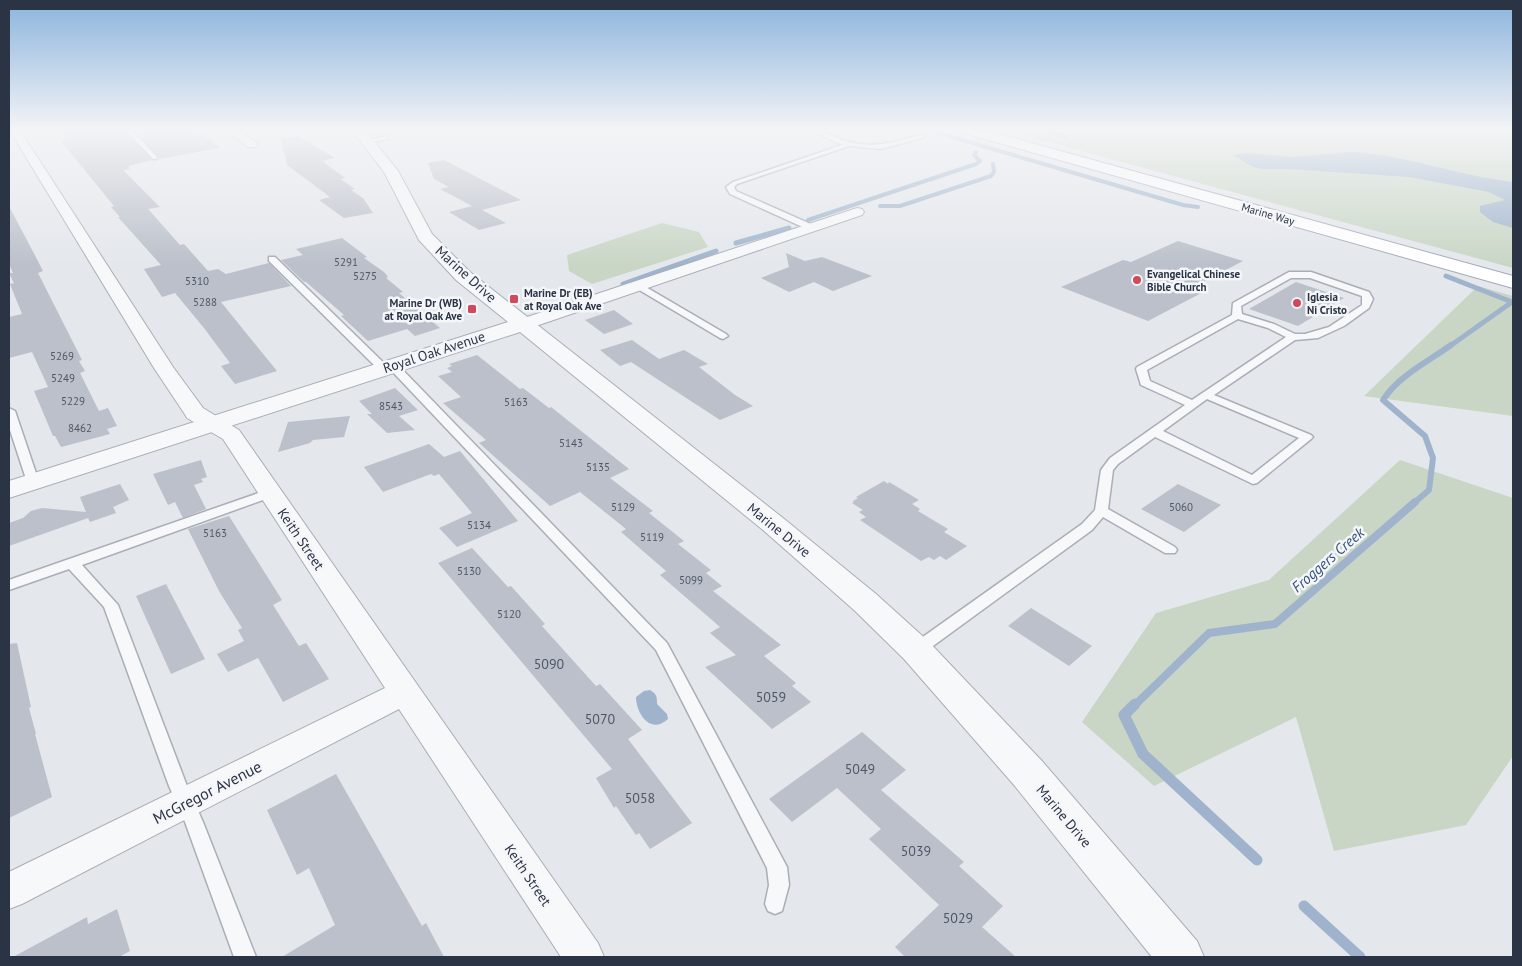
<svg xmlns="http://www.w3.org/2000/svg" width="1522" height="966" font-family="'PT Sans',sans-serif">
	<rect width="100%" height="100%" fill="#e4e7ec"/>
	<path fill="#c9d6c5" d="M1000 129H1513V268Z
		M662 223 699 232 708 247 592 284 569 271 567 255Z
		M1478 286 1513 296V416L1364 396Z
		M1400 460 1513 498V756L1466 825 1334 851 1296 717 1154 786 1082 722 1156 613 1269 580Z"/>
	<path fill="#9fb4cc" d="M1352 152C1407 155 1459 176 1513 182V228L1493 222 1480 212V206L1505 200 1489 192 1409 177 1289 169H1261L1253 167 1233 155 1247 153 1292 157Z
		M650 690C657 694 657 697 657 704L667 714 668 719C651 735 636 714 636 697L644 691Z"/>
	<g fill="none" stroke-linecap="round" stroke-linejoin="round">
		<path stroke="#9fb4cc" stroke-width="4" d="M925 129 1183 205 1198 207
			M1040 129 1067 137
			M880 206H900L991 176 994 172 993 164
			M808 220 976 164 980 161 974 155 976 152"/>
		<path stroke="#9fb4cc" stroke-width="5" d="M736 243 789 228
			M1446 276 1512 302 1450 346
			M623 284 716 251"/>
		<path stroke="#9fb4cc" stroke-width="6" d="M1414 503 1429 490 1433 458 1425 436 1383 400C1398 376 1429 361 1451 345"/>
		<path stroke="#9fb4cc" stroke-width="8" d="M1134 706 1209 633 1275 624 1415 502"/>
		<path stroke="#9fb4cc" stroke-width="11" d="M1135 704 1124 715 1143 754 1257 860
			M1304 906 1360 957"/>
	</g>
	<path fill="#bbc0ca" d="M58 129H122L152 160 128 166 130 169 123 170 160 207 148 209 180 245 184 244 208 271 218 269 226 274 269 263 291 286 221 302 277 371 235 384 221 366 230 363 204 328 175 293 162 297 144 269 161 265 118 217H120L111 207 114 206 60 140 66 139Z
		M134 129H196L220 148 159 159 158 156Z
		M298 136 335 158 322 161 345 178 340 179 355 189 351 190 363 198 373 213 344 218 319 200 330 197 287 165 281 139Z
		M444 160 521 200 482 210 506 223 479 230 449 212 472 206 440 189 449 187 434 179 428 163Z
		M9 206 41 267 43 271 38 273 82 360 79 361 85 371 80 373 99 411 108 408 117 426 107 429 110 434 61 447 55 436H53L34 391 48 387 32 352 9 358V317L22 314 10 284 14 283 9 273H13L9 264Z
		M342 238 367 257 364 258 384 272 388 277 386 278 403 292 399 293 440 328 415 336 407 329 368 341 341 316 344 315 306 282H304L281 260 303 255 296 249Z
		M1178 241 1243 261 1197 285 1209 289 1148 321 1061 287 1123 260 1131 262Z
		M786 253 805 261 822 257 872 276 833 291 814 282 789 292 761 278 789 267Z
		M1296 282 1344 298 1298 326 1249 309Z
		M614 310 633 324 604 334 585 320Z
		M632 340 659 359 684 350 708 364 699 367 735 395 753 406 720 420 631 362 620 366 600 350Z
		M477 355 520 389 523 388 549 408 551 407 629 469 610 478 653 511 649 513 684 541 678 544 711 570 706 573 722 586 713 591 781 645 764 656 796 683 792 686 811 702 772 729 705 667 736 655 710 633 720 627 660 575 666 571 621 532 626 529 580 492 550 506 479 443 486 440 443 403 461 397 438 376 452 372 447 368 452 366 449 364Z
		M395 388 418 410 399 416 415 430 387 433 367 414H372L359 401Z
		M350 416 344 437 313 440 310 443 278 452 288 422Z
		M429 444 444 457 460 451 518 521 457 547 439 528 472 513 439 474 434 476 431 474 383 492 364 467Z
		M201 460 207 477 201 479 203 482 194 485 206 509 183 518 175 502 168 505 153 474Z
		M884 481 888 484 889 482 919 500 912 504 920 509 918 511 948 529 944 532 967 546 946 560 940 556 934 560 929 557 921 561 860 520 866 517 859 512 863 510 852 503 854 502 853 501 858 498 856 497Z
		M120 484 129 500 113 507 116 513 90 522 88 518 9 546V523L23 518 31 511 42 508 86 512 80 497Z
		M1178 484 1221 505 1184 532 1141 509Z
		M229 516 282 600 273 605 299 646 306 643 329 679 283 702 258 658 228 672 217 654 244 641 238 630 242 628 219 591 188 529Z
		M472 548 508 587 511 586 545 624 542 626 596 686 600 684 642 730 628 739 692 823 650 849 639 833 636 835 616 806 614 808 596 778 612 769 438 563Z
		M166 584 205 659 171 674 136 596Z
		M1031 608 1092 646 1069 666 1008 626Z
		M17 643 31 707 29 708 36 734H35L52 797 9 818V644Z
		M862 732 906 770 881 790 964 862 959 866 1003 906 982 927 1016 957H905L895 947 939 905 869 839 881 829 837 788 792 822 769 799Z
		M336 774 422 926 426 923 444 957H282L335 925 309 868 297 875 267 810Z
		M117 909 130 951 119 957H13L87 917 88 924Z"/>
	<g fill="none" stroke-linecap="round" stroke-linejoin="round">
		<g stroke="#a9aeb7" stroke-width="3">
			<path id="service" d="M124 129H131L157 157V159H153Z
				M808 129C823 129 835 139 849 142 874 149 898 141 922 135L925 137 881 149 849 146 737 184 734 187 736 191 813 225V229H807L730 194 726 187 733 182 842 145Z
				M386 136 388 139 368 143 365 141Z
				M269 257H275L387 366 388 368 387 370H379L269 261Z
				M1289 272H1311L1369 292 1373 299 1369 308 1344 326 1318 338 1295 340 1214 395 1311 435 1313 437 1311 439 1257 483 1253 484 1155 437 1118 464 1113 470 1108 509 1175 547 1177 550 1175 553H1165L1103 517 1092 530 922 654 916 656 910 654 908 650 910 646 1082 524 1095 510 1101 470 1110 458 1185 405 1141 385 1136 369 1137 367 1232 315 1233 303ZM1291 278H1310L1362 296V305L1329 327 1305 334H1295L1274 324 1242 314 1241 306ZM1238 319 1268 328 1286 337 1192 400 1150 381 1147 370ZM1207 399 1299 438 1252 475 1163 431Z
				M639 283 726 334 728 336 723 339 720 338 636 288 635 286Z
				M392 362 396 363 667 643 787 867 789 885 782 911 775 914 768 911 765 904 769 885 767 868 656 650 388 367 387 365 388 363Z
				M9 408 15 411 39 482 37 485H29L27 482 9 427Z
				M270 489 274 490 276 493 274 496 82 565 118 605 187 786 203 822 256 957H234L185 822 169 786 104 607 69 569 9 590V580Z"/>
		</g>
		<g stroke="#a9aeb7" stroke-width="2">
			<path id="minor" d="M9 129H19L173 367 203 408 239 430 598 943 604 957H561L399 709 22 904 9 909V872L385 688 223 439 187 418 184 413 154 368Z
				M225 129H238L258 144 256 147H248Z
				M857 208 862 209 864 212 862 215 530 328 524 329 518 328 515 324 518 320Z"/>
		</g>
		<g stroke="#a9aeb7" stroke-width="2">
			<path id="tertiary" d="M351 129H364L398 171 432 234 470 272 783 518 876 594 928 641 1042 761 1197 941 1204 957H1152L1014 785 904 659 854 610 763 530 520 332 9 498V481L508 322 456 280 419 240 384 172Z"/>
		</g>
		<g stroke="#a3abb8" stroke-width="2">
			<path id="primary" d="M959 129H981L1513 276V288L960 132Z"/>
		</g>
		<use href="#service" fill="#f7f8fa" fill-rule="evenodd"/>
		<use href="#minor" fill="#f7f8fa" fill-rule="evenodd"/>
		<use href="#tertiary" fill="#f7f8fa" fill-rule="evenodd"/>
		<use href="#primary" fill="#fff" fill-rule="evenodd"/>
	</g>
	<linearGradient id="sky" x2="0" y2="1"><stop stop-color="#8bb4dd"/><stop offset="0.49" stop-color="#f3f4f6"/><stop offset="1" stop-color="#f3f4f6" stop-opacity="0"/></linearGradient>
	<rect width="1522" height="265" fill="url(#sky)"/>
	<g fill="#d1495b" stroke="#f4f6f9" stroke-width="2">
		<circle cx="1137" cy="280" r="5"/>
		<rect x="509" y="294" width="10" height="10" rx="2.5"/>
		<circle cx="1297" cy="303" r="5"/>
		<rect x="467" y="304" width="10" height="10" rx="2.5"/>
	</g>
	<g text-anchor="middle" stroke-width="5" stroke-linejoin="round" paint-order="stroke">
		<g font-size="11" fill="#2b3445" stroke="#f4f6f9">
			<text transform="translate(1268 214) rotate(16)" y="4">Marine Way</text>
		</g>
		<g font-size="11" fill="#4f5766">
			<text x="346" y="266">5291</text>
			<text x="365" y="280">5275</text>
			<text x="197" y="285">5310</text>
			<text x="205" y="306">5288</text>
			<text x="62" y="360">5269</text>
			<text x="63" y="382">5249</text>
			<text x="73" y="405">5229</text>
			<text x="516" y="406">5163</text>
			<text x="391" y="410">8543</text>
			<text x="80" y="432">8462</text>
			<text x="571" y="447">5143</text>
			<text x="598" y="471">5135</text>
			<text x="623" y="511">5129</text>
			<text x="1181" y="511">5060</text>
			<text x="479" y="529">5134</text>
			<text x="215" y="537">5163</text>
			<text x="652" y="541">5119</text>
			<text x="469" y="575">5130</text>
			<text x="691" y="584">5099</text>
			<text x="509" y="618">5120</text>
		</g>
		<g font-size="11" font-weight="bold" fill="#2b3445" stroke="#f4f6f9" text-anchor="start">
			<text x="1147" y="278">Evangelical Chinese<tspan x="1147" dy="13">Bible Church</tspan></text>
			<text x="524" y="297">Marine Dr (EB)<tspan x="524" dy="13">at Royal Oak Ave</tspan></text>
			<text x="1307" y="301">Iglesia<tspan x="1307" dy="13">Ni Cristo</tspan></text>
			<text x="462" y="307" text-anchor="end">Marine Dr (WB)<tspan x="462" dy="13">at Royal Oak Ave</tspan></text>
		</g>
		<g font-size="14" fill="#2b3445" stroke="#f4f6f9">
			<text transform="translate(466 274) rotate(42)" y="5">Marine Drive</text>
			<text transform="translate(434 352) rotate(-18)" y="5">Royal Oak Avenue</text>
			<text transform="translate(779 530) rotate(39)" y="5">Marine Drive</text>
			<text transform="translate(301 539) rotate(56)" y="5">Keith Street</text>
			<text transform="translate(1064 816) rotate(50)" y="5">Marine Drive</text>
			<text transform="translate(528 875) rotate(56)" y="5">Keith Street</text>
		</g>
		<g font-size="14" fill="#4f5766">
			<text x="549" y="669">5090</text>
			<text x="771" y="702">5059</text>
			<text x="600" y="724">5070</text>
			<text x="860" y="774">5049</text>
			<text x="640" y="803">5058</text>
			<text x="916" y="856">5039</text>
			<text x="958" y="923">5029</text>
		</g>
		<g font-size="15" font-style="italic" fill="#34527a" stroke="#f4f6f9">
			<text transform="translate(1328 560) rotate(-41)" y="5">Froggers Creek</text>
		</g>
		<g font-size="16" fill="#2b3445" stroke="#f4f6f9">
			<text transform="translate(207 792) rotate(-27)" y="6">McGregor Avenue</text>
		</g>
	</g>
	<rect width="1522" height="966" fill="none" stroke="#2b3445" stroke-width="20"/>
</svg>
